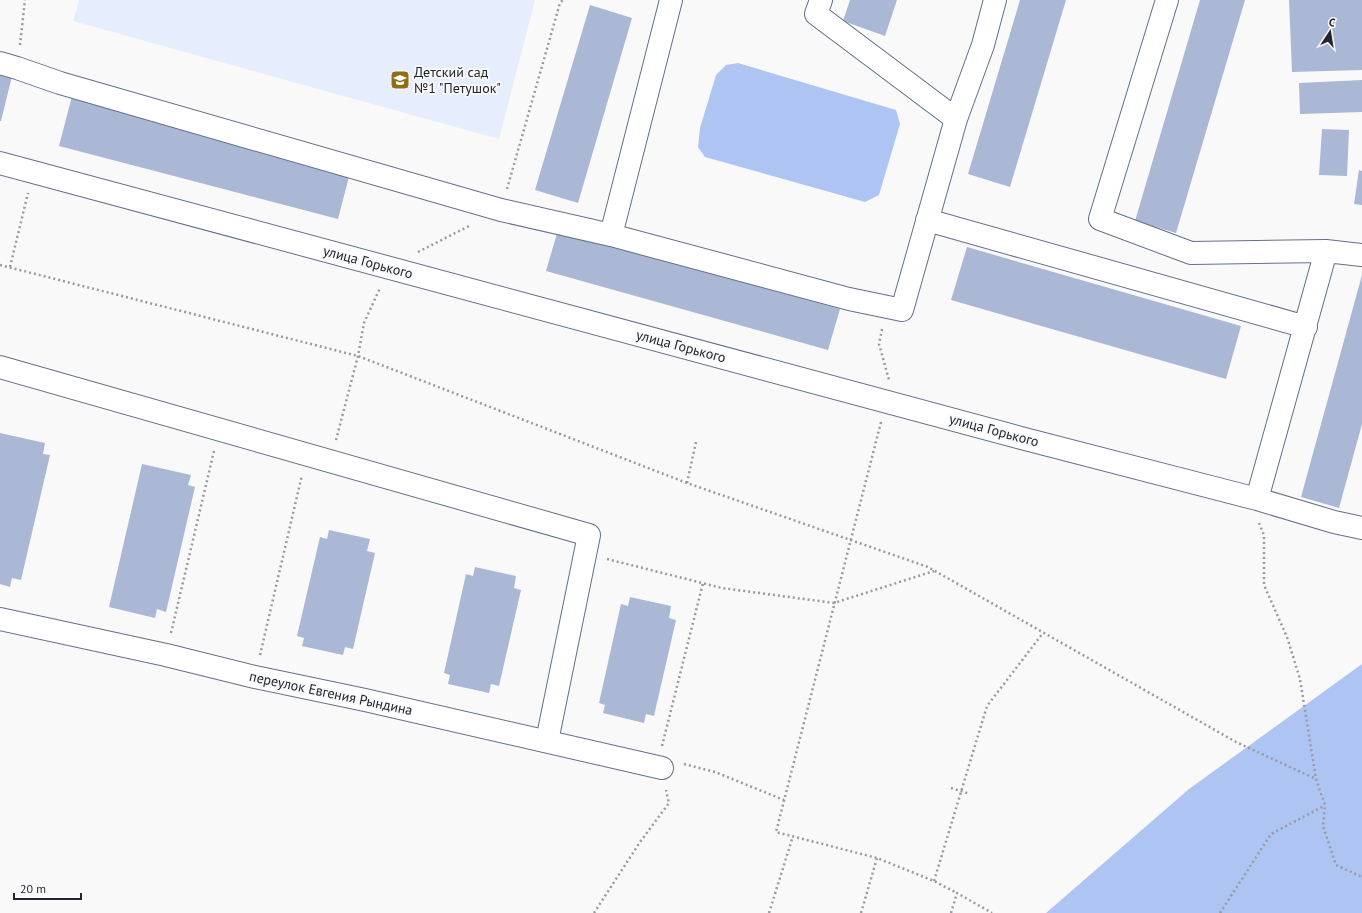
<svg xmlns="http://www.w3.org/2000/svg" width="1362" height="913" font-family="'PT Sans',sans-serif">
	<rect width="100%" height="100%" fill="#f9f9f9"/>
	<path fill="#e6eefd" d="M79 0H535L499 139 73 21Z"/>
	<path fill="#aec5f4" d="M738 63 896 110 900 124 879 195 865 202 705 157 698 147 700 128 716 75 726 65Z
		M1362 664V913H1046L1189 789Z"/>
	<path fill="#aab8d5" d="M850 0H897L885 36 843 21Z
		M1020 0H1066L1010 187 968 174Z
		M1200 0H1245L1176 233 1135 221Z
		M1289 0H1362V70L1292 72Z
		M590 5 632 18 578 203 535 190Z
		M0 73 12 76 1 121H0Z
		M1362 80V112L1300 114 1299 83Z
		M72 96 351 169 338 219 59 146Z
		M1322 129 1349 130 1347 176 1319 175Z
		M1359 170 1362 171V205L1354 204Z
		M558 230 840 309 828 350 546 271Z
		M967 247 1241 326 1226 379 951 300Z
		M1362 275V424L1339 508 1301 497Z
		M0 433 45 443 43 454 50 455 21 580 12 578 10 587 0 584Z
		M142 464 191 475 188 485 195 487 166 612 157 609 155 618 109 607Z
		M329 530 370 539 367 551 375 553 353 649 345 647 343 655 302 646 304 638 297 636 320 537 327 539Z
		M475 567 516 576 514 588 521 590 499 686 491 684 489 693 448 684 450 675 444 673 466 574 473 576Z
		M630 597 671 606 669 618 676 620 654 716 646 714 644 723 603 713 605 705 599 703 621 604 628 606Z"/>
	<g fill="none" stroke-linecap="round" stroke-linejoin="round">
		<g stroke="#63708a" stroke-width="24">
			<path id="minor" d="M821 0 816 14 956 119
				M1167 0 1100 219 1191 253 1326 251 1362 255
				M0 63 17 68 60 83 501 210 611 235 849 299 902 310 956 119 983 45 995 0
				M0 163 1021 438 1257 499 1334 522 1362 528
				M927 220 1306 327
				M611 235 671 0
				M0 367 589 535 547 741
				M1257 499 1326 251
				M0 619 166 655 255 677 365 700 662 768"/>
		</g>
		<path stroke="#989a9f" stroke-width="2.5" stroke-dasharray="2 3" stroke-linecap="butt" d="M20 45 25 0
			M507 189 560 3 563 0
			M418 252 471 225
			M0 265 358 356 687 483 928 567 1236 742 1316 779
			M10 267 28 193
			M882 329 879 344 889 380
			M881 422 776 832 877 858 934 881 957 893
			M336 440 358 356 364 323 380 288
			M687 483 696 442
			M1259 523 1264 535V585L1287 637 1300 679 1316 779 1325 805 1323 826 1336 865 1362 877
			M607 559 722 588 834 603 934 571
			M171 633 214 451
			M260 655 302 475
			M662 746 703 583
			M684 764 715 772 784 800
			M951 788 970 794
			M934 881 987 706 1043 633
			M594 913 640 842 669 803 666 790
			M769 913 793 836
			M861 913 877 858
			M951 913 957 893 992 913
			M1220 913 1271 834 1324 806"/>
		<use href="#minor" stroke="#fff" stroke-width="22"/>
	</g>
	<defs>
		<g id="school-square" transform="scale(1)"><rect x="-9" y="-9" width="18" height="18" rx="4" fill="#916d14" stroke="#f9f9f9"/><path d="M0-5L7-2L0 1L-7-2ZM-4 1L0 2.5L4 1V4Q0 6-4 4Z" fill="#fff"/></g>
	</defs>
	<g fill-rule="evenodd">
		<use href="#school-square" x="400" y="80"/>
	</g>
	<g text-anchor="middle" stroke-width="3.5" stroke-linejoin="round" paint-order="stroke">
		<g font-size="14" fill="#202530" stroke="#f9f9f9" text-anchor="start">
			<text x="414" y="77">Детский сад<tspan x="414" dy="16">№1 "Петушок"</tspan></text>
		</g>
		<g font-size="14" fill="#202530" stroke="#f9f9f9">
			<text transform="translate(368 262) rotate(15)" y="5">улица Горького</text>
			<text transform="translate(681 346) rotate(15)" y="5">улица Горького</text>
			<text transform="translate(994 430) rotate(15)" y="5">улица Горького</text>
			<text transform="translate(331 693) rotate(12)" y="5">переулок Евгения Рындина</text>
		</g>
	</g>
	<g transform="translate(1330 32) rotate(12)" stroke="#f9f9f9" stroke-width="3" paint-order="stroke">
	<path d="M0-3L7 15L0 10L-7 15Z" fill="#202530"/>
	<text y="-6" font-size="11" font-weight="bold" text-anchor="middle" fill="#202530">С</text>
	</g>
	<path d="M14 893v6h67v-6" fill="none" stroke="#202530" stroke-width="2"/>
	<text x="20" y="893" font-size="12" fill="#202530" stroke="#f9f9f9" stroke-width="3" paint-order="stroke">20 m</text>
</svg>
